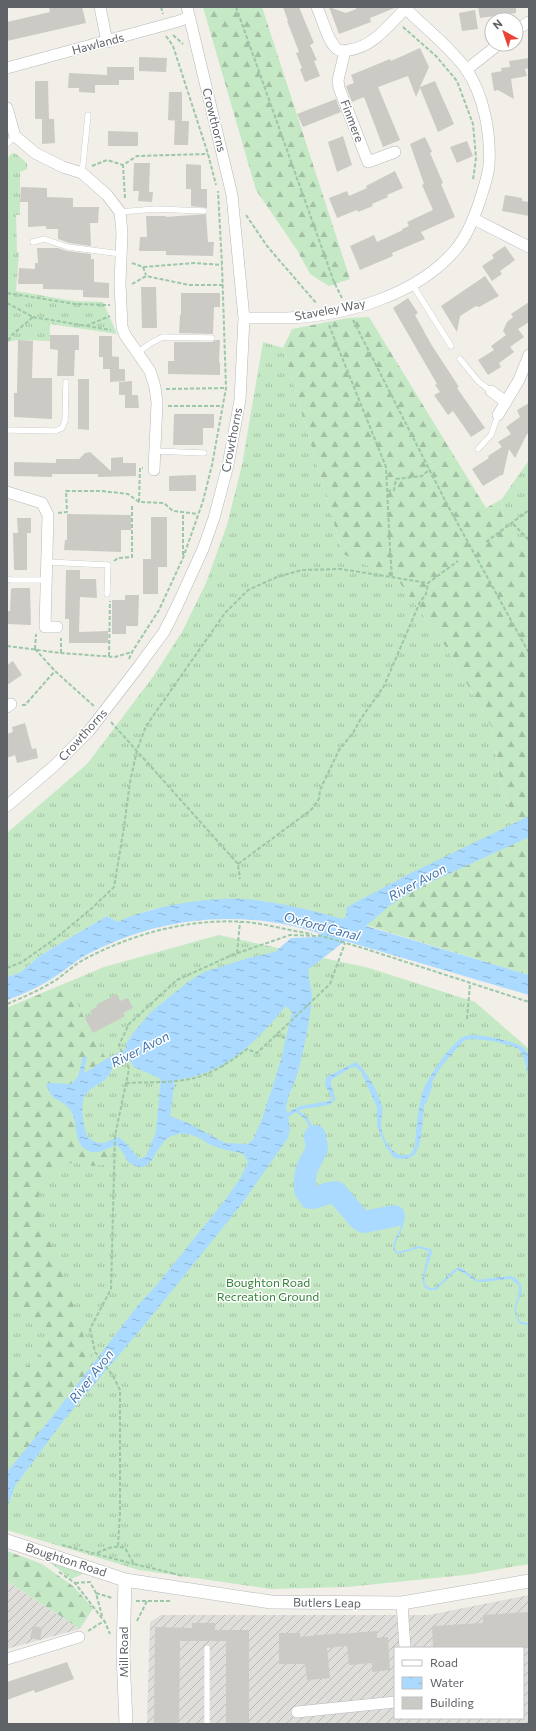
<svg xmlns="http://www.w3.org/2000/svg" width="536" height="1731" font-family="Commissioner,sans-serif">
	<defs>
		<pattern id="industrial-furrows" width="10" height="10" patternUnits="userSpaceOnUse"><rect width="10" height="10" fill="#e0deda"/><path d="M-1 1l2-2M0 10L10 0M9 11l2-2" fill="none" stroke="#b9b8b5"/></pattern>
		<pattern id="grass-tufts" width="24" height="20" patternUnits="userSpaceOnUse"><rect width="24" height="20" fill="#c5e8c5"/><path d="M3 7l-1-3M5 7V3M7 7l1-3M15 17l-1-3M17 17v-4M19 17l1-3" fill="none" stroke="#a3c0a4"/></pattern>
		<pattern id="forest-firs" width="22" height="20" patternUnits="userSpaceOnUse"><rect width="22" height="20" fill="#c5e8c5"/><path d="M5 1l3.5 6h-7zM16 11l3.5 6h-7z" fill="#a3c0a4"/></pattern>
		<pattern id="water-ripples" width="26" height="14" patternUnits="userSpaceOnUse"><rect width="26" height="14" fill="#aadaff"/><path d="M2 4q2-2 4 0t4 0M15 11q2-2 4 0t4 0" fill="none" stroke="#8eb4d2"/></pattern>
	</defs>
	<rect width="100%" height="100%" fill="#f1efe8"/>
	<path fill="url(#industrial-furrows)" fill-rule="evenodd" d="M7 1581 80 1629 7 1649Z
		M529 1595V1724H147L150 1622 161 1615H429ZM395 1648H523V1718H395Z"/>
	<path fill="url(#grass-tufts)" d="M15 153 27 163V169L20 172V215H16L17 252H19L16 291 74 301 103 302 117 334 50 324V341L18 340 7 342V159L11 154Z
		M263 342 283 348 343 554 397 579 446 647 491 726 502 789 516 832 352 921 263 901 190 903 149 910 118 922 107 916 41 955 21 972 7 977V833L87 764 153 677 182 632 206 583 227 525 242 465Z
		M529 460V555L504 528 502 499Z
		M219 935 369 968 475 1002 529 1049V1564L465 1575 347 1587 271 1589 139 1570 7 1530V1008L104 967Z
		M51 1563 85 1573 71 1579Z"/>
	<path fill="url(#forest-firs)" d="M203 7H262L350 279 329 286 310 274 297 250 256 190Z
		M369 317 486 508 502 499 504 528 529 555V975L352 921 516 832 502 789 491 726 446 647 397 579 343 554 283 348 292 329 348 318Z
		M66 983 106 1059 85 1073 84 1071 87 1057H83L78 1077 71 1084 48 1083 46 1086 52 1096 64 1102 73 1112 76 1135 97 1152 104 1151 111 1146 110 1164 93 1166 75 1161 44 1177 37 1205 70 1295 93 1364 56 1412 7 1472V1376L38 1361 47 1331 30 1312 7 1302V1008Z
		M7 1551 42 1564 73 1586 93 1608 80 1629 7 1581Z"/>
	<path fill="url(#water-ripples)" fill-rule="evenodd" d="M529 816V837L431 882 401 898 389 906 366 926 529 975V995L345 941 309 969C307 978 312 987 312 996 310 1022 304 1048 298 1072 295 1083 283 1104 287 1113L300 1106 329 1101 332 1098 325 1085 326 1077 356 1062C365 1068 380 1095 382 1107 383 1113 381 1119 381 1126 383 1141 395 1162 412 1153L415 1145C416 1128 418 1110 422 1094 426 1079 450 1045 463 1037 473 1031 517 1041 525 1049 531 1056 529 1071 529 1079 527 1071 525 1058 521 1052 515 1043 475 1037 465 1040 450 1055 436 1071 427 1092 421 1108 425 1144 414 1155 409 1160 400 1159 394 1158L386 1147 377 1126V1107L361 1072 356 1067 350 1068 331 1080C330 1087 335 1092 335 1100L329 1105 302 1109 299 1111 307 1117 314 1129 318 1148 304 1182 306 1190 311 1196C320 1196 326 1189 336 1190 343 1198 357 1220 367 1220 378 1219 387 1215 398 1215L404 1221C403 1232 394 1240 395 1250L398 1252 419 1246 431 1249 432 1253 424 1277 425 1285 430 1288H435L456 1268H462L477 1280 511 1276 517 1279 521 1285 522 1291 516 1307 517 1317 521 1322 529 1323V1325L520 1324C508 1307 520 1302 519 1286L511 1279C502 1279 483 1284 476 1281 469 1278 464 1271 457 1270L436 1290H429L424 1287 422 1278 429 1251 419 1248 399 1254 394 1252C391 1240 400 1235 401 1223L396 1217 366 1222 356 1218 335 1193C327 1192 319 1198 311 1199L304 1191 302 1182 315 1149 311 1130 305 1119 296 1112 288 1117 290 1129 288 1138 241 1205 146 1323 64 1420 15 1486 7 1508V1472L56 1412 139 1304 155 1287 225 1200 240 1179 248 1162 244 1155 241 1153C231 1151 220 1149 211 1145 208 1144 206 1142 203 1140 195 1135 184 1132 174 1135 152 1142 155 1182 127 1161L124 1154 118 1146C108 1146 102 1154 92 1152 72 1148 79 1123 71 1111 66 1102 58 1102 52 1096 50 1094 48 1088 46 1085L48 1083 71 1084 78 1077 83 1057H87L84 1071 85 1073 106 1059 126 1049V1044L134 1032 151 1012 188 982 204 972 252 957 275 952 291 938 317 937 321 934C243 908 159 916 86 955 75 961 66 970 56 976 41 986 24 994 7 1000V977L21 972 41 955 107 916 118 922C151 906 207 897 244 899 277 902 311 910 343 919L346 917 347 907 409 874ZM286 1006 292 1012 282 1056 272 1089 262 1119 253 1140 247 1144 225 1143 188 1123 170 1116 175 1080C225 1074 255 1043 286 1006ZM128 1057 134 1067 161 1079 156 1132 146 1156 139 1159 128 1145 119 1137C112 1139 105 1144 99 1143 95 1142 91 1140 88 1137 83 1129 80 1102 85 1095 91 1086 103 1084 109 1075 112 1072 111 1068 113 1064Z"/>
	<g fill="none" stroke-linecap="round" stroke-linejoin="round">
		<path stroke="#aadaff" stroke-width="3.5" d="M425 1102 431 1084"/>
		<path stroke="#aadaff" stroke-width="22" d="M315 1136 317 1149 307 1168 305 1178V1190L310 1198C319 1198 327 1192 336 1192L359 1219 364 1222 394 1216"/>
	</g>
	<path fill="#cccac5" d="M49 7H82L86 23 7 41V22L50 12Z
		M283 7H299L314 43 310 45 317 60 314 61 320 76 305 82 300 69 302 68 296 53 299 52 287 21H288Z
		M329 7 346 13 356 9 357 7H397L370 18 371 22 339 34Z
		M478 7H516V13L480 18Z
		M475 10 478 29 462 31 459 13Z
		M420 48 429 67 420 87 435 81 454 124 438 132 420 88 416 97 408 76 378 87 400 140 383 147 364 97 352 102 346 86 354 83 351 75 390 59 391 61Z
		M139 57 167 58 166 72 139 71Z
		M529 58V68L525 69 527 76 511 79 514 99 498 90 494 91 491 73 502 71 501 68 510 67 509 61Z
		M107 67H134V80H119V85H95V93L79 92V88H68L69 73 107 75Z
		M35 81H48L49 119H54L55 143 42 144V119H35Z
		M169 92H182V121H189L188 145H174L175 121H178L168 120Z
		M336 99 341 112 303 127 297 114Z
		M108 131 138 132V146H108Z
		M343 136 352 165 337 172 328 142Z
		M425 137 432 152 430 153 443 183 441 184 455 217 421 232 425 239 392 253 393 256 360 270 350 246 374 235 377 242 403 230 402 229 409 226 407 222 433 210 422 185 424 184 410 144Z
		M467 141 473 156 457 163 450 147Z
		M134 163H150L149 192H153L152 202 138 201 139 191H133Z
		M186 164 201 165V189H207V208L191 206V189H186Z
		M395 171 403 188 387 195 388 197 372 204 373 206 358 212 357 210 337 218 329 198 347 191 349 196 367 188 366 186Z
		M21 187 47 188V197L73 198V207H99L98 223H90L91 246 69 243 58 239V229H46V226L28 227V202H20Z
		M505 195 522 198V201L529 202V216L502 211Z
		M206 214 208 242H214L213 256 166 255V251H139L140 237H147L146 216H166V217Z
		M505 246 515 260 500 271 502 274 492 281 482 266 494 258 492 255Z
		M37 248H58L67 251 91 254V259H94V282L109 283V298L83 297V290L43 289V284H18L19 268 35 269V263H38Z
		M485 276 499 296 479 307 476 306 460 316 457 332 441 306Z
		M141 287H156L157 328H142Z
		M181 293H220V307H214L213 334 179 333 180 315H181Z
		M408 298 418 313 415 315 431 344 459 387 457 388 485 428 471 437 453 411 448 415 434 395 440 392 435 385 437 384 393 308Z
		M529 302V322L518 329 524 337 510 347 514 352 499 363 501 367 488 375 478 360 494 350 491 346 506 335 503 331 507 322 513 317 511 314Z
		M50 335H79V350H75L74 376H57L58 350 50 349Z
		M99 336H112V356H109L119 357V369H125V381L110 382V369H103V357H99Z
		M18 340 33 341 32 378H52V419L14 417V393H17Z
		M216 340H220L219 362H220V375L168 374V361H174V342H212Z
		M78 379H89V430L78 429Z
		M132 381V395H119V382Z
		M125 395H138L139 408H125Z
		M529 403V433L527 434 515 458 509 449 503 475H501L483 486 472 469 489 458 488 456 502 447 498 442 511 434 506 427 520 417 517 410Z
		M174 414H214V428H203V445H173Z
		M90 452 111 471V458L123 457V463H136V476L98 477V474H52V477L14 476V462L56 463V459H79L85 453Z
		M196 475V491H169V476Z
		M67 514 131 515V530H121V552L64 550 65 540H67Z
		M151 517H167V567H158V594H143V559H151Z
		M17 518H31V533H18Z
		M13 533H27V570H14Z
		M66 570H80V579H96L97 598 80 597 79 632 108 631V643H69V619H65Z
		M14 588H30L31 625 7 624V611H10L11 589Z
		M125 595H139L138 626H126V634H112V600H125Z
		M13 661 22 675 7 685V665Z
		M25 723 32 749 36 748 38 758 17 763 15 755 7 758V734L13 732 12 727Z
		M117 994 120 1001 128 998 133 1008 123 1013 125 1016 93 1033 85 1018 92 1014 90 1011 97 1007 96 1005Z
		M529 1612V1648H433L432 1626 483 1623V1615Z
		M192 1623H215V1630H249V1724H226V1641H180L179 1724H154L155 1627 192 1628Z
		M33 1626 42 1628 40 1640 30 1638Z
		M377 1631V1638L388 1637 390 1670 372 1672V1663L349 1665 347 1646 327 1648 330 1678 307 1680 305 1664H279V1633H300V1637L340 1633V1634Z
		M67 1662 74 1679 35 1693 34 1690 7 1700V1682Z"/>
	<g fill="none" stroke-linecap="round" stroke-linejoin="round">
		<g stroke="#b5b8bc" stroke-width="6">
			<path id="service" d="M7 144 15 136
				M82 173 88 115
				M120 212 155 209 204 211
				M33 242 44 239 68 247 121 254
				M412 284 451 346
				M137 353 151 343 163 337 212 338
				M460 359 478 381 491 391
				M7 430 55 431 62 428 65 421 66 382
				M478 449 491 435 498 415
				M154 451 204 453
				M47 562 108 565 107 594
				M7 579 11 580H45
				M207 1724V1648"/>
		</g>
		<g stroke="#b5b8bc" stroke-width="12">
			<path id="minor" d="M100 7 107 42
				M317 7C322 18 328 42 337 49 341 51 346 51 349 50 373 47 389 25 405 9
				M516 30 529 22
				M345 51 338 80 339 88 368 162 395 152
				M7 68 179 21 189 17
				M466 70 499 44
				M7 108 15 136 35 153 63 167 82 173 107 195 120 212 122 233 120 283 122 327 125 335 150 371 155 387 157 403 154 470
				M474 219 529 247
				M244 318C258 318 272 318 287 318 345 316 418 295 456 249 467 236 474 218 479 203 483 190 488 178 489 165 491 134 484 95 466 69 448 45 424 27 404 7
				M491 391 506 402
				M498 415 519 380 529 355
				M7 492 42 503 48 515 45 627H57
				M7 707 11 704
				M7 806 54 766 89 731 136 670 164 632 177 606 203 549 214 518 228 465 240 400 244 318 232 195 187 7
				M402 1603 405 1648
				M7 1659 79 1637
				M297 1712 395 1702"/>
		</g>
		<g stroke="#b5b8bc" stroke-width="14">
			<path id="tertiary" d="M7 1541 125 1580 271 1602 402 1603 529 1581
				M125 1580 123 1654 126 1724"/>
		</g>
		<path stroke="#9cc7a9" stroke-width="2" stroke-dasharray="4 2" stroke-linecap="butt" d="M161 7 163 14
			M236 7 334 282 342 298
			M403 27 436 56 457 81 473 124 476 158 473 180
			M173 35 183 44
			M166 36 173 46 208 154 216 185
			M92 166 107 160 123 165
			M125 198 123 165 137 156 208 154
			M246 215 267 246 317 304
			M132 263 143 267 194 263 222 265
			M143 267 146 275
			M132 284 146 276 189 285H223
			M7 293 75 304 110 305
			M7 303 33 317 12 335 7 342
			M33 317 111 330
			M353 320 448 506 529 653
			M329 325 386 467 390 549 392 576
			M86 326 110 316
			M166 389 226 388
			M168 406H222
			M387 491 394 490 396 479 422 476 430 469
			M139 502 140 468H143
			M58 513 67 512 66 491H102L128 494 139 502 164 503 173 511 198 514
			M513 524 529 540
			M486 542 529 510
			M183 555V513
			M114 561 118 558 132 557V506
			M7 646 61 653 115 657 132 652
			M35 649 55 671 95 707
			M35 649 36 634
			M61 653V638
			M109 656 110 601
			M129 659 132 652 159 610 183 558 203 501 212 465 226 388 222 265 218 191
			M22 705H25L55 671
			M111 722 238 864 240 879
			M238 864 311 810 319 799 320 790 339 750 353 733 360 720 384 686 420 602 426 594 428 583
			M318 935 366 949 529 1002
			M237 953 240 922
			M7 968 22 962 56 938 91 909 114 887 124 827 130 782 137 750 146 726 225 613 248 590 277 577 302 570 341 569 428 583 458 561
			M7 1004C24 997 40 990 56 980 66 973 75 964 85 959 134 933 191 918 246 922 267 924 291 931 312 934
			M467 1019 470 984
			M276 1035 285 1038
			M126 1083C146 1082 171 1083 190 1079 211 1075 230 1062 247 1049L257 1053 330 984 345 943
			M62 1545 134 1564
			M118 1546 120 1512V1390L113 1376 95 1352 90 1329 111 1289 115 1136 129 1069 119 1045 129 1024 177 980 232 955 290 935 319 936
			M97 1553C108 1548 114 1545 125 1548L134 1564 172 1573
			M59 1572 75 1583 104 1621
			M172 1573 182 1576
			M75 1583 90 1582 96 1593 102 1616
			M96 1593 112 1598
			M136 1601H172
			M104 1620 110 1634
			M137 1621 147 1601
			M88 1631 104 1621"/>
		<use href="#service" stroke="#fff" stroke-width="5.5"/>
		<use href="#minor" stroke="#fff" stroke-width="11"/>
		<use href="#tertiary" stroke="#fff" stroke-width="13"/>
	</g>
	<g text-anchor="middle" stroke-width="3" stroke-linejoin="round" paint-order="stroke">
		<g font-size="12" fill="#5f6368" stroke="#fff">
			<text transform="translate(98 44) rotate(-15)" y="4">Hawlands</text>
			<text transform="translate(214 120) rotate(76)" y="4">Crowthorns</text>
			<text transform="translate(352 121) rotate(69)" y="4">Finmere</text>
			<text transform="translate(330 310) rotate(-11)" y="4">Staveley Way</text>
			<text transform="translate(232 440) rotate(-79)" y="4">Crowthorns</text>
			<text transform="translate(83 735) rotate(-48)" y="4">Crowthorns</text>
			<text transform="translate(66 1560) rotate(18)" y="4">Boughton Road</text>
			<text transform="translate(327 1603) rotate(1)" y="4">Butlers Leap</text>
			<text transform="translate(124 1652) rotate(-90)" y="4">Mill Road</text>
		</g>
		<g font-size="12" fill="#348238" stroke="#fff">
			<text x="268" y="1287">Boughton Road<tspan x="268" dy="14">Recreation Ground</tspan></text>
		</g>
		<g font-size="13" font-style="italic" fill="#4174aa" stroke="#fff">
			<text transform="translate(417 882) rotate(-28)" y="5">River Avon</text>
			<text transform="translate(322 926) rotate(15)" y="5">Oxford Canal</text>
			<text transform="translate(140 1049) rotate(-27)" y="5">River Avon</text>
			<text transform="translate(91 1376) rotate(-52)" y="5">River Avon</text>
		</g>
	</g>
	<rect width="536" height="1731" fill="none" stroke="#5f6368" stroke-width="16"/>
	<rect x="394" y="1647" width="130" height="72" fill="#ffffff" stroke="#bfc1c3"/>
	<rect x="402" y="1660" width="20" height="6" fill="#ffffff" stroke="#bfc1c3"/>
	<text x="430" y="1667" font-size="12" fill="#5f6368">Road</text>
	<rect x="402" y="1677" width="20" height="12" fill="url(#water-ripples)" stroke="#bfc1c3"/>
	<text x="430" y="1687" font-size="12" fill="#5f6368">Water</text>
	<rect x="402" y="1697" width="20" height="12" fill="#cccac5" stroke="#bfc1c3"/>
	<text x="430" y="1707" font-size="12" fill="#5f6368">Building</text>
	<g transform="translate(504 32) rotate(320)"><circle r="19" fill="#ffffff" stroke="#bfc1c3"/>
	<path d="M0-3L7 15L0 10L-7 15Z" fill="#ea4335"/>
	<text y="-6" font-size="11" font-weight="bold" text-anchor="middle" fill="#5f6368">N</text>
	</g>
</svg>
